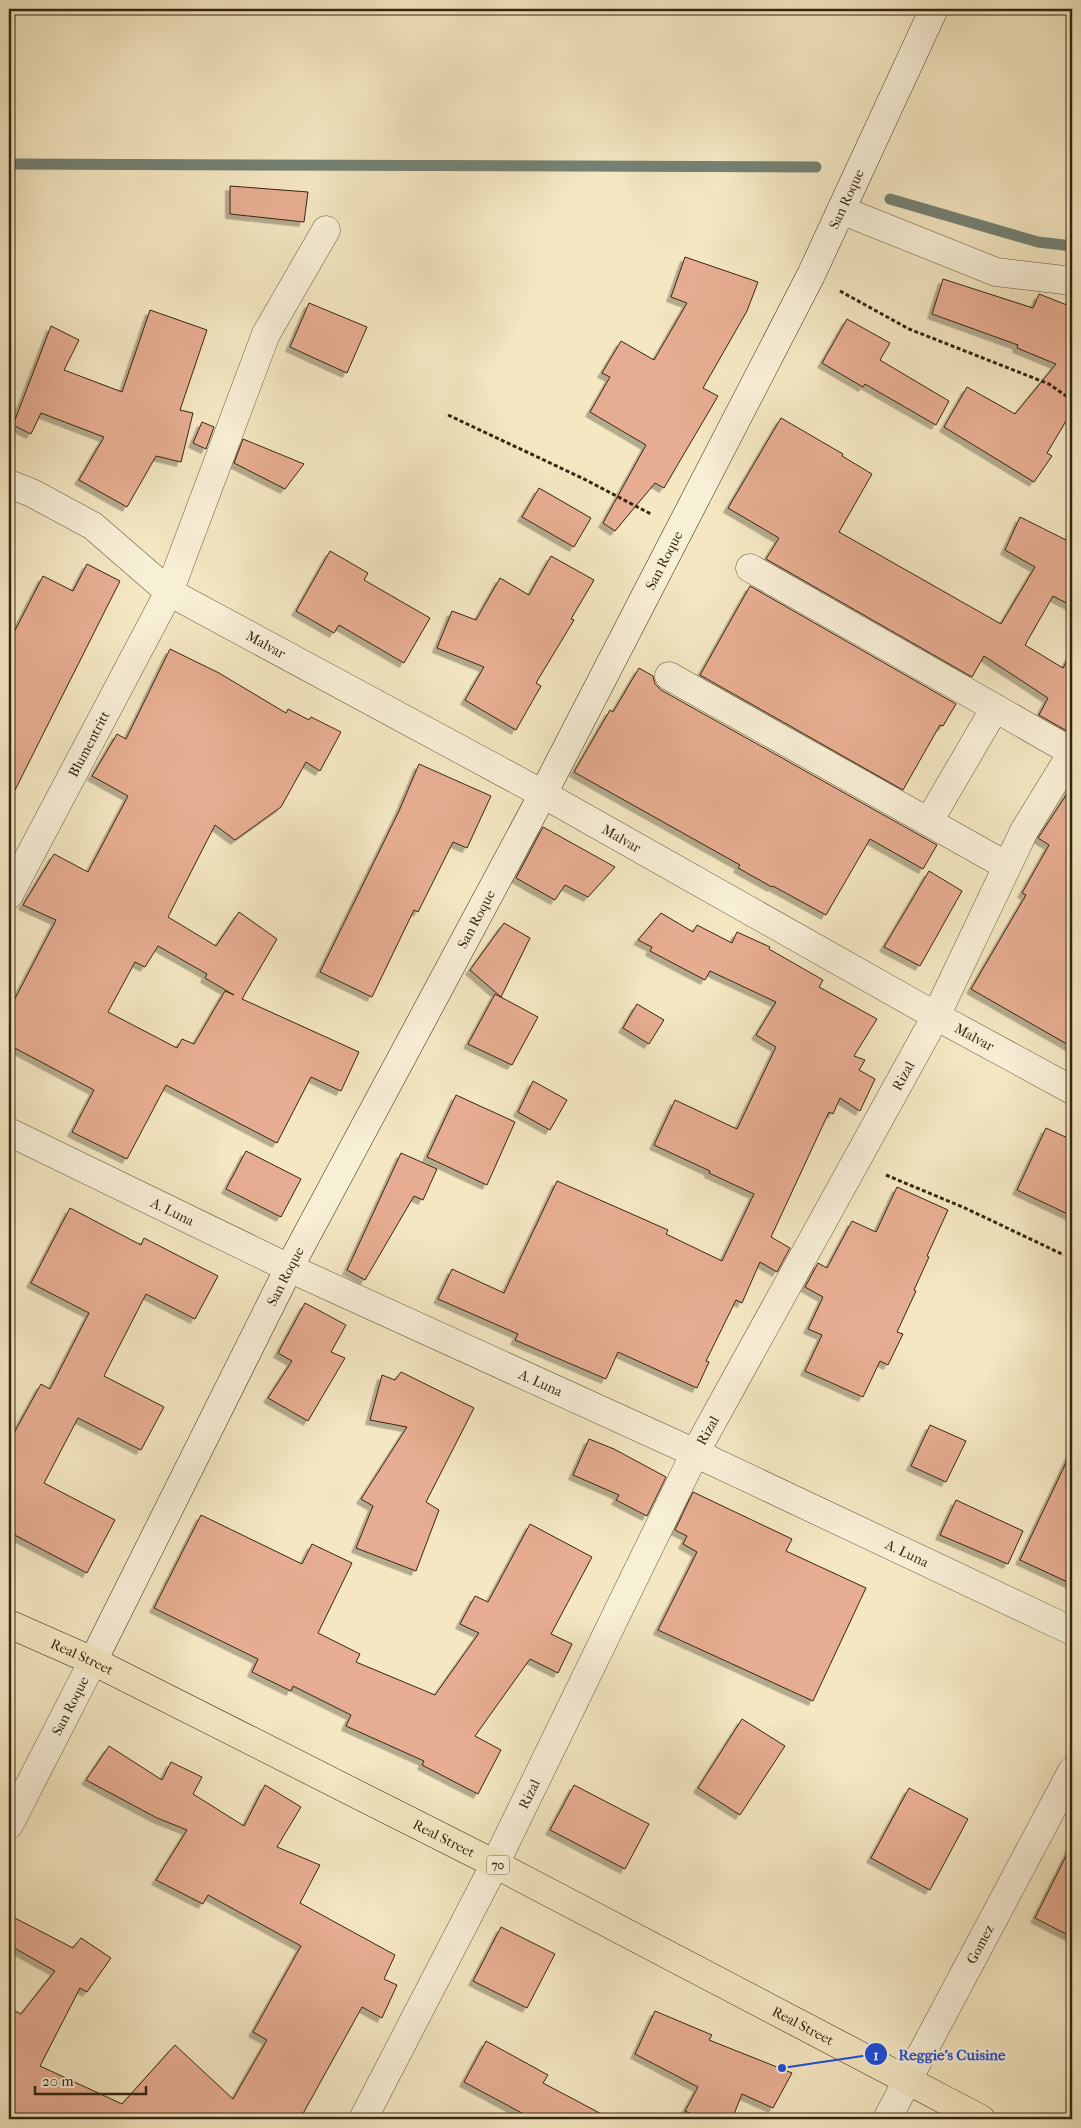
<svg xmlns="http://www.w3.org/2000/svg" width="1081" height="2128" font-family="'IM FELL French Canon',serif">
	<defs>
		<filter id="shadow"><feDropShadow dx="-4.5" dy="4.5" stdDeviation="0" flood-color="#0004"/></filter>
	</defs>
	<rect width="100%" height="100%" fill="#f4e7c2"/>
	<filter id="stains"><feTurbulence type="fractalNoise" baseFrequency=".004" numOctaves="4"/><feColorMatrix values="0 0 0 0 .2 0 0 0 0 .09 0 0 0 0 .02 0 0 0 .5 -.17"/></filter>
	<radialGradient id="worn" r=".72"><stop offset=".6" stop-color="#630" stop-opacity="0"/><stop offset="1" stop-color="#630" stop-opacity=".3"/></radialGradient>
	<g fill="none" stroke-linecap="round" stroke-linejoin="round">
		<path stroke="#748275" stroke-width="11" d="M9 164 816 167
			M890 199 1038 242 1072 246"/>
	</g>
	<path fill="#e7ad92" stroke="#372610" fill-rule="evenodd" filter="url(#shadow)" d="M230 186 308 192 304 222 230 214Z
		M685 257 758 282 747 311 703 388 718 396 664 488 655 483 615 531 603 523 646 445 590 412 610 377 602 373 621 341 654 360 687 303 671 297Z
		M943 279 1033 308 1039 294 1072 307V411L1047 453 1052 456 1034 482 944 427 967 387 1015 414 1056 364 1017 348 1018 345 932 314Z
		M309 303 367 327 347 373 290 347Z
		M150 310 207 330 180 410 193 413 181 462 156 456 127 507 79 480 104 437 41 413 31 434 13 425 51 326 79 340 64 370 122 392Z
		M847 319 890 343 880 360 949 401 936 425 865 384 863 387 822 363Z
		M781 418 843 454 842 456 872 474 839 532 1001 624 1035 567 1005 550 1020 517 1072 543V606L1053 596 1025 645 1063 668 1072 652V734L1039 715 1048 698 984 656 972 677 766 559 779 538 728 508Z
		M202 422 214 427 206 449 193 443Z
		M243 439 304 464 285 489 234 463Z
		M539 488 591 518 574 547 522 517Z
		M330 551 368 573 364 580 430 618 404 663 339 625 334 633 296 611Z
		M551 556 594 580 571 619 574 620 536 683 541 686 516 730 465 700 484 667 437 648 452 611 476 620 500 578 529 595Z
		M87 564 120 581 9 802V642L43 576 73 591Z
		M750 586 956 704 943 726 940 725 903 790 700 675Z
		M170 649 219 673 286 713 288 709 309 720 311 717 341 732 320 771 306 762 281 807 235 840 215 825 168 917 216 946 239 912 277 939 242 999 359 1052 341 1091 311 1077 277 1143 166 1085 127 1159 72 1132 94 1090 9 1045V1010L56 920 23 905 54 854 88 872 128 796 92 776 117 734 126 739ZM158 946 207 974 205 978 234 995 225 991 194 1044 182 1039 177 1048 108 1012 135 962 145 967Z
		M639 668 653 676 655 684 661 690 937 845 923 869 870 839 826 915 773 886 772 887 738 868 740 865 574 772 610 710 613 712Z
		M419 764 491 796 467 848 453 842 418 912 414 910 372 997 320 972 399 811Z
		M1072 786V1047L971 989 1026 895 1022 893 1049 845 1038 838Z
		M543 827 615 867 588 897 565 885 555 900 516 878Z
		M929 871 962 891 920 966 884 947Z
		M661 913 693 932 697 925 732 943 737 932 770 947 769 949 823 980 819 987 877 1019 854 1056 865 1060 859 1070 875 1079 860 1111 840 1098 833 1114 829 1112 771 1237 790 1248 777 1272 760 1262 742 1303 736 1300 706 1361 709 1362 697 1388 618 1352 606 1379 515 1340 518 1334 438 1299 452 1269 504 1293 557 1181 668 1230 666 1234 722 1261 754 1194 709 1173 710 1171 654 1145 675 1100 737 1129 776 1047 756 1035 776 1002 710 971 705 980 650 951 652 947 638 940Z
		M504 923 530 938 501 997 470 970Z
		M495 994 538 1017 512 1065 468 1044Z
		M637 1004 664 1020 649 1044 623 1028Z
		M533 1081 567 1100 550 1130 518 1112Z
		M456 1095 515 1122 487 1185 427 1157Z
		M1046 1128 1072 1140V1216L1017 1190Z
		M246 1151 301 1179 281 1217 226 1189Z
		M401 1153 437 1169 423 1200 414 1196 365 1280 347 1270Z
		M897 1187 948 1210 927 1256 929 1257 914 1290 916 1291 897 1332 903 1334 888 1365 880 1361 863 1397 805 1371 822 1335 808 1329 823 1297 805 1287 818 1263 827 1268 852 1221 876 1232Z
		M70 1208 141 1245 144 1238 218 1276 195 1319 146 1294 104 1376 164 1407 141 1450 78 1418 44 1483 115 1520 87 1573 9 1532V1442L41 1384 50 1389 89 1313 31 1283Z
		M305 1303 346 1325 331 1352 345 1358 308 1421 268 1398 292 1361 278 1353Z
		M401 1372 474 1408 426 1502 439 1510 416 1571 356 1548 373 1506 361 1499 407 1427 370 1420 382 1375 395 1380Z
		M930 1425 966 1441 946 1482 911 1466Z
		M589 1439 614 1449 666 1477 647 1516 616 1500 619 1495 573 1475Z
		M1072 1450V1584L1020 1560Z
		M693 1492 792 1539 786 1551 866 1588 813 1701 658 1630 697 1552 683 1544 687 1536 675 1530Z
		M956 1500 1023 1531 1008 1564 940 1535Z
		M201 1515 302 1564 312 1544 352 1563 318 1633 360 1654 356 1662 435 1695 479 1633 460 1624 475 1596 488 1602 530 1524 592 1557 551 1634 572 1644 558 1673 530 1659 475 1736 501 1750 478 1794 422 1765 424 1761 346 1726 351 1715 293 1686 291 1691 252 1672 258 1659 154 1608Z
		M742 1719 785 1746 740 1815 698 1788Z
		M109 1746 162 1780 171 1762 202 1777 193 1794 244 1826 265 1785 301 1807 277 1847 320 1865 300 1903 395 1955 384 1979 397 1985 382 2018 362 2007 300 2119H9V2008L21 2014 55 1971 9 1945V1915L73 1948 81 1938 111 1958 87 1992 80 1988 40 2066 122 2104 175 2045 233 2099 267 2040 253 2032 301 1946 208 1895 203 1904 156 1880 187 1830 157 1818 86 1780Z
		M574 1785 649 1824 625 1869 550 1830Z
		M909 1788 968 1819 930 1890 871 1858Z
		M1072 1844V1937L1035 1918Z
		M501 1927 555 1954 527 2008 473 1981Z
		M655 2011 712 2035 709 2040 792 2073 773 2108 742 2094 732 2119H703L685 2111 698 2087 635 2054Z
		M486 2041 548 2075 543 2083 611 2119H533L464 2082Z"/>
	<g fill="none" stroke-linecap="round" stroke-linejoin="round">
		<g stroke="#66563c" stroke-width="29">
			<g id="street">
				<path d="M841 210 996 272 1072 281"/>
				<path id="s1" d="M9 484 32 493 93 526 169 592 543 794 936 1016 1072 1090"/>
				<path d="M750 568 1072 752"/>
				<path d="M669 676 1007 866"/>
				<path d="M929 821 995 708"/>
				<path id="s2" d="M9 895 169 592 266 334 326 230"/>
				<path id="s3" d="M9 1132 289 1268 695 1453 1072 1631"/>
				<path id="s4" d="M9 1825 93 1661"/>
				<path id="s5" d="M363 2119 495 1864 695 1453 936 1016 1024 831 1072 753"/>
				<path id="s6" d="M887 2119 1072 1771"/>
			</g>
		</g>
		<g stroke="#372610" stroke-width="29">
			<g id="secondary">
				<path id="s7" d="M93 1661 289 1268 543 794 811 275 934 9"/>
			</g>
		</g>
		<g stroke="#372610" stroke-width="29">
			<g id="highway">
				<path id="s8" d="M9 1624 93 1661 495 1864 981 2119"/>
			</g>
		</g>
		<path stroke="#372610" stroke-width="3" stroke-dasharray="4 2.5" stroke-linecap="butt" d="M840 291 909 329 1049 384 1072 400
			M448 415 582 478 651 514
			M1067 1049 1072 1043
			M886 1175 965 1208 1064 1255"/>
		<use href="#street" stroke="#f8efd7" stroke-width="28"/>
		<use href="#secondary" stroke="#f8efd7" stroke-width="28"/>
		<use href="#highway" stroke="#f4e7c2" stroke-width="28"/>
	</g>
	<g text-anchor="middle" stroke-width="5" stroke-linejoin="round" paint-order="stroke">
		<rect fill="#f8efd7" stroke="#71624c" stroke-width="1" x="487" y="1855.5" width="22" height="19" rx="4"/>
		<g font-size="12" font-weight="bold" fill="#372610">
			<text x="498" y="1869">70</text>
		</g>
		<g font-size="14" fill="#372610" stroke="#f8efd7">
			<text dy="5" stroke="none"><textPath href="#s7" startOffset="1645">San Roque</textPath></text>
			<text dy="5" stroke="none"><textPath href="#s7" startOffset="1240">San Roque</textPath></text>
			<text dy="5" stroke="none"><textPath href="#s1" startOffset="305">Malvar</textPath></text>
			<text dy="5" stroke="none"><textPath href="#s2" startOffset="171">Blumentritt</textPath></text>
			<text dy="5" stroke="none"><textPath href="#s1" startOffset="710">Malvar</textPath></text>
			<text dy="5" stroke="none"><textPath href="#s7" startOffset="835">San Roque</textPath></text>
			<text dy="5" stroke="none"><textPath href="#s1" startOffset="1115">Malvar</textPath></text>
			<text dy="5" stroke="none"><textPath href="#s5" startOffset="1175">Rizal</textPath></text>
			<text dy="5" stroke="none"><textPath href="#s3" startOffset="182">A. Luna</textPath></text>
			<text dy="5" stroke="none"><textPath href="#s7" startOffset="430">San Roque</textPath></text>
			<text dy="5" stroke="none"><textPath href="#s3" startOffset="588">A. Luna</textPath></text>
			<text dy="5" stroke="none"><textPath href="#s5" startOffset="770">Rizal</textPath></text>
			<text dy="5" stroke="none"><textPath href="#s3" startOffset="992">A. Luna</textPath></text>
			<text dy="5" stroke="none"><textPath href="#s8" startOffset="80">Real Street</textPath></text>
			<text dy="5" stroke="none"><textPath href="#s4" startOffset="134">San Roque</textPath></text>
			<text dy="5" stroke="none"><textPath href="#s5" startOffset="365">Rizal</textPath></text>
			<text dy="5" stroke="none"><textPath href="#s8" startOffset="485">Real Street</textPath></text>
			<text dy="5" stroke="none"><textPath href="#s6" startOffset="198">Gomez</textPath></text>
			<text dy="5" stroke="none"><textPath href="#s8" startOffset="890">Real Street</textPath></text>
		</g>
	</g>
	<path fill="none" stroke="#1d4ed8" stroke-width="2" d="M782 2068L876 2054"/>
	<g fill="#1d4ed8" stroke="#f8efd7" stroke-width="2">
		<circle cx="782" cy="2068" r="5"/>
		<circle cx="876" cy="2054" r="12"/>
	</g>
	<g font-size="15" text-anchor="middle" font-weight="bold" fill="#fff">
		<text x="876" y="2060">1</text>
	</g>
	<g font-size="15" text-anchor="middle" font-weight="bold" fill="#1d4ed8" stroke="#f8efd7" stroke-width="5" stroke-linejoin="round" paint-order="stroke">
		<text x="952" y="2060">Reggie's Cuisine</text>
	</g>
	<rect width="1081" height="2128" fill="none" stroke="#f4e7c2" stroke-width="30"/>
	<rect x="10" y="10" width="1061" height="2108" fill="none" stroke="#372610" stroke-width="2.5"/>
	<rect x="15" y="15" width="1051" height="2098" fill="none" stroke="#372610"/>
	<path d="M35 2086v8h111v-8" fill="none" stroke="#372610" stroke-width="2.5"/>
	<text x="42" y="2086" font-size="15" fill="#372610" stroke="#f8efd7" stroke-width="4" paint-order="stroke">20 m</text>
	<rect width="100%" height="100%" filter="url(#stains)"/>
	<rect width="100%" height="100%" fill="url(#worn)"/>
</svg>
